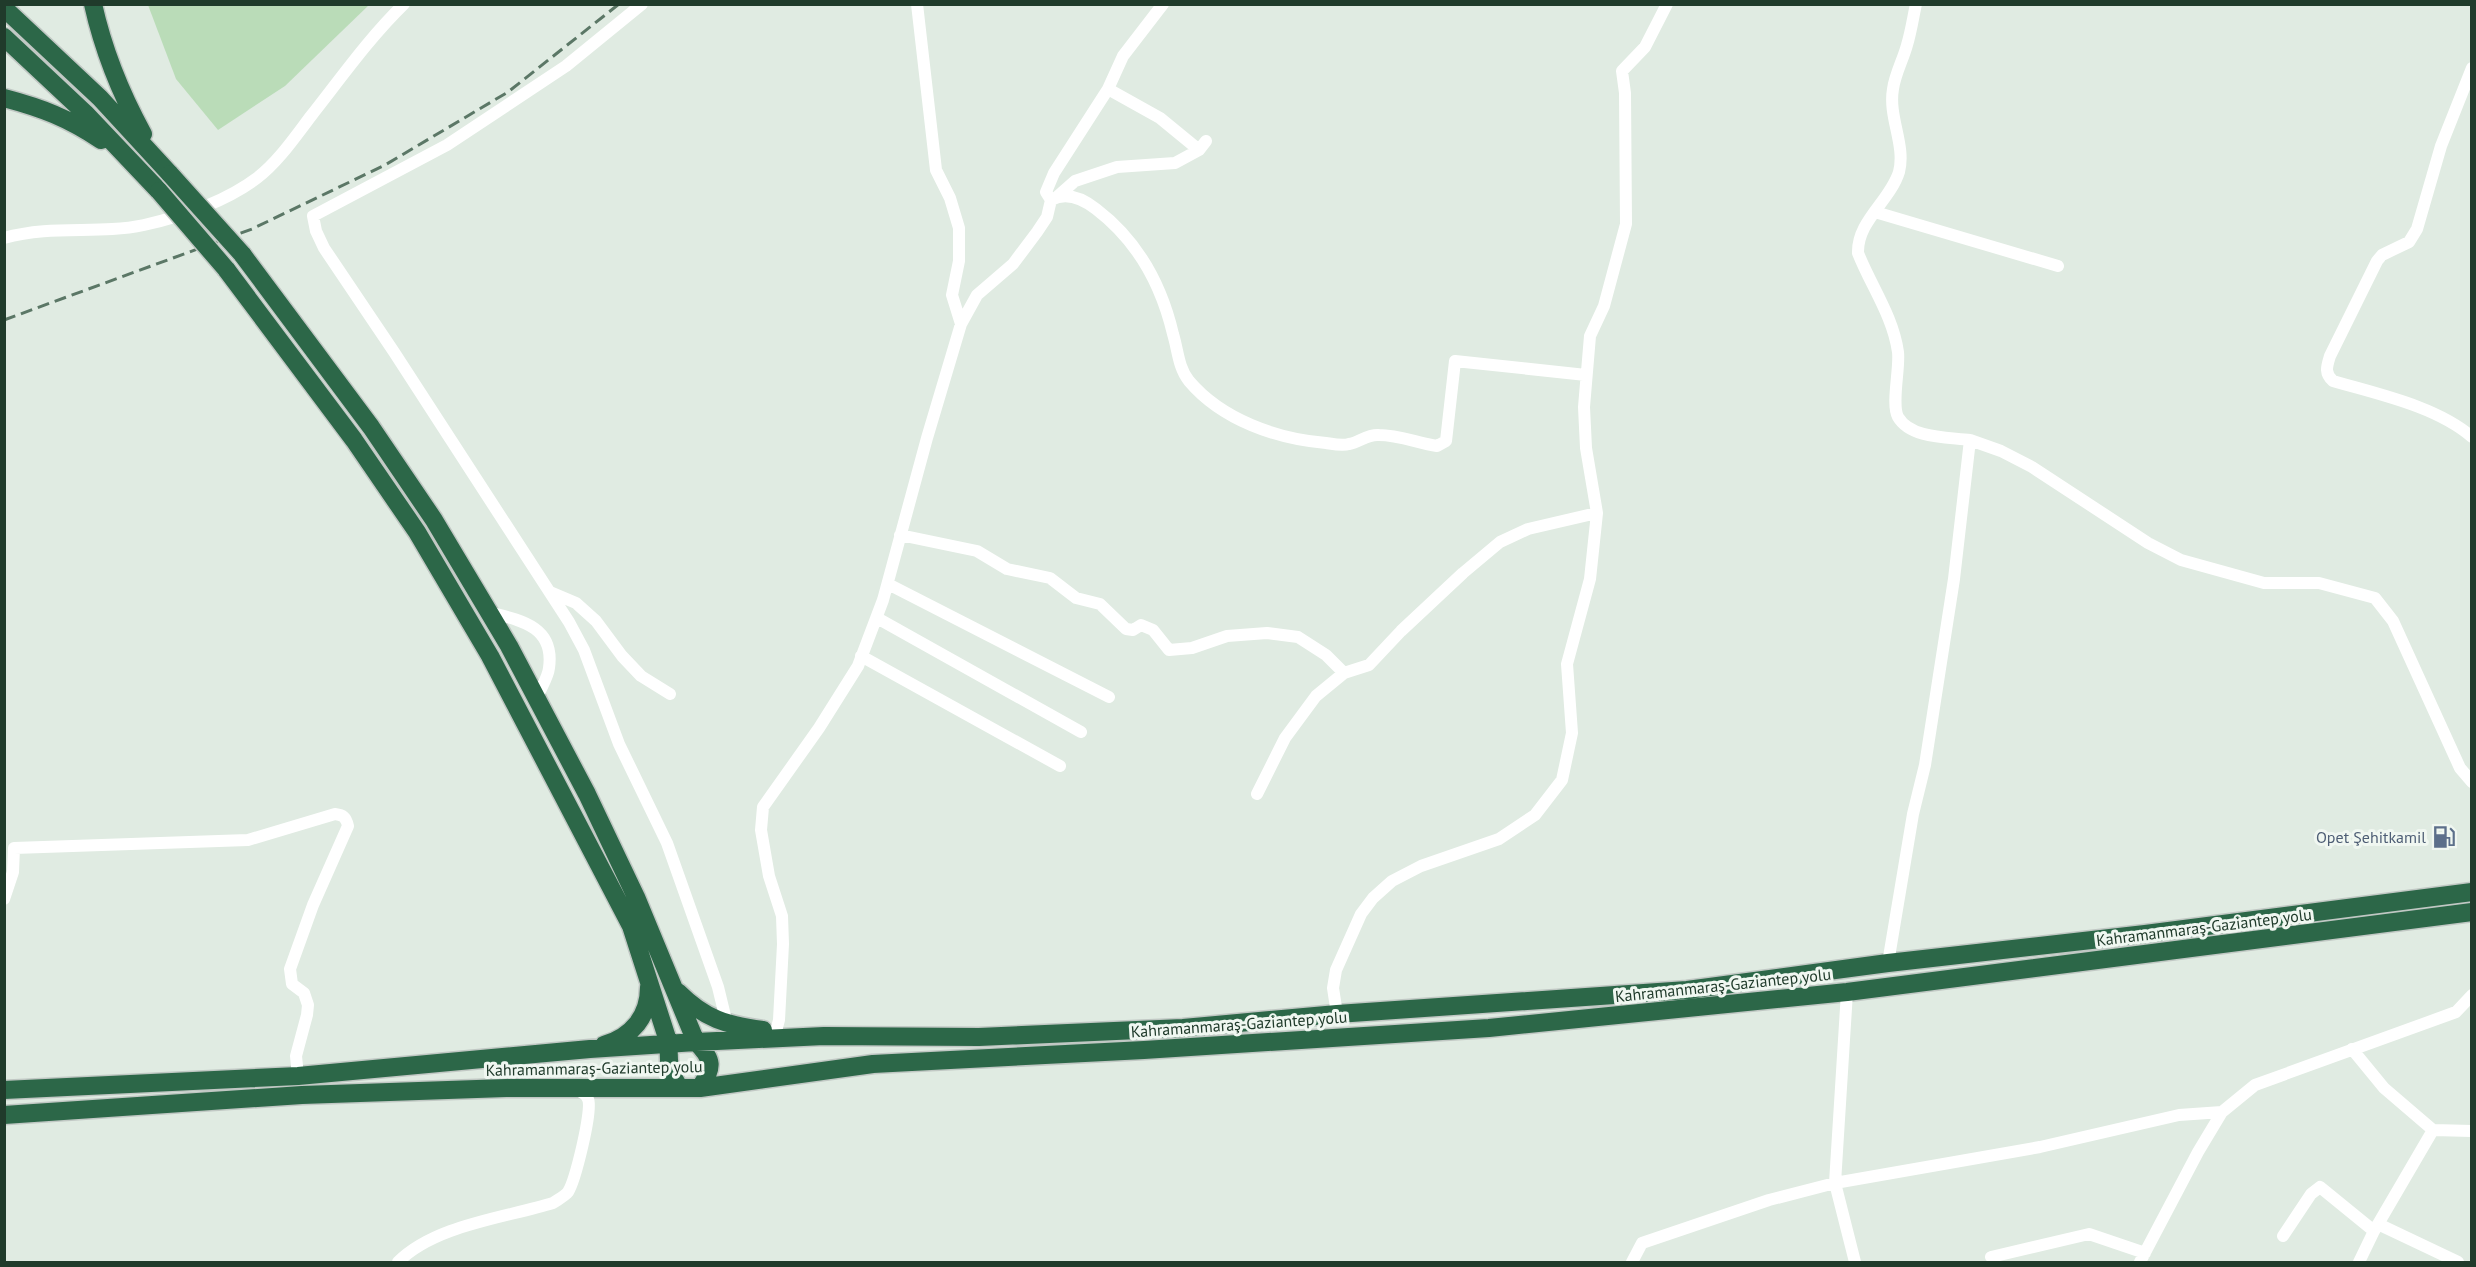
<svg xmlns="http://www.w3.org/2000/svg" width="2476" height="1267" font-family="'PT Sans',sans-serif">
	<rect width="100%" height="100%" fill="#e0ebe2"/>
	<path fill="#badcb8" d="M148 5V4L369 5 285 86 218 130 176 79Z"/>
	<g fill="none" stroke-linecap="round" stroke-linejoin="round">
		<g stroke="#c1c8c4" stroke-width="21">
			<path id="highway" d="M93 4C103 49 121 94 143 134
				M4 8 100 98 170 174
				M4 37 85 113 159 191
				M4 98C42 108 68 118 101 140
				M242 254 371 427 434 520 509 646 587 794 636 897 696 1042C714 1060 713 1067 700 1088
				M226 269 354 440 417 532 490 656 631 926 669 1044C668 1062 669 1072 679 1087
				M678 992C705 1019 726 1025 763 1030
				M604 1045C632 1037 649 1016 649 987
				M4 1090 298 1076 590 1049 696 1042 824 1036 979 1037 1183 1028 1337 1014 1687 990 1888 963 2145 934 2472 892
				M4 1115 302 1095 506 1088H700L873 1064 1144 1050 1489 1028 1847 992 2472 912"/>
		</g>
		<path stroke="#fff" stroke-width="12" d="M642 4 566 66 447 145 313 216 316 231 324 248 394 352 569 622 584 650 619 744 667 843 718 987 727 1024
			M917 4 936 170 950 198 959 228V261L952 295 961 324
			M1916 4C1913 18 1911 32 1907 45 1903 60 1895 74 1893 89 1888 117 1906 145 1899 172 1890 201 1857 221 1858 253 1871 286 1893 316 1898 352 1900 369 1891 404 1898 417 1911 439 1948 437 1970 440
			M2472 68 2441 146 2417 229 2409 242 2382 255 2377 261 2330 356C2327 366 2324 373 2333 381 2377 394 2436 406 2472 437
			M1108 89 1160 118 1199 150
			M1058 196 1075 181 1117 167 1175 163 1199 150 1206 141
			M1051 200C1067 191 1083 199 1096 209 1138 241 1161 283 1173 334 1178 350 1178 367 1189 381 1222 420 1277 439 1326 443 1333 444 1342 446 1349 444 1360 442 1367 434 1379 435 1398 435 1418 443 1437 446L1446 441 1455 361 1586 375
			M1875 212 2058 266
			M4 238C54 224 97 235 144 225 183 216 225 202 257 178 278 162 295 137 311 116 341 78 369 38 404 4
			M900 535 977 551 1007 569 1050 578 1076 598 1100 604 1126 629 1133 630 1141 625 1153 630 1169 650 1192 648 1227 636 1267 633 1298 637 1326 655 1344 673 1369 665 1401 631 1463 573 1500 542 1528 529 1597 513
			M888 584 1109 697
			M550 592 576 603 596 621 622 656 641 676 670 694
			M488 612C520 620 555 626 549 668 548 678 540 689 537 698
			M877 618 1081 732
			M861 656 1060 766
			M1257 794 1285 738 1316 696 1344 673
			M4 899 13 872 14 848 248 840 335 814C343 815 346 817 348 826L313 905 290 969 292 984 304 993 308 1005 307 1015 296 1056 298 1076
			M1888 963 1913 814 1925 765 1954 579 1970 440 2001 451 2032 467 2148 543 2181 560 2264 583H2319L2375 598 2393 621 2460 768 2472 782
			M1847 992 1835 1183 1855 1262
			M1337 1014 1333 988 1336 970 1361 914 1373 898 1392 881 1421 866 1499 839 1535 815 1562 780 1572 733 1567 664 1590 579 1597 513 1586 448 1584 407 1590 336 1604 306 1626 224 1625 93 1622 71 1645 47 1667 4
			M776 1031 779 1020 783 944 782 916 769 876 761 830 763 807 819 728 858 666 883 600 927 438 961 324 977 295 1013 264 1037 232 1047 217 1051 200 1046 192 1054 173 1108 89 1123 56 1163 4
			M2352 1049 2384 1088 2433 1130 2472 1131
			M2378 1224 2458 1262
			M2283 1236 2311 1194 2320 1187 2374 1231
			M1991 1257 2089 1234 2145 1253
			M398 1262C435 1225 504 1218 553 1203 557 1200 565 1196 568 1192 575 1181 593 1110 588 1099 586 1093 579 1091 573 1088
			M1632 1262 1642 1243 1769 1200 1835 1183 2040 1147 2179 1115 2222 1112
			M2140 1262 2198 1152 2222 1112 2255 1085 2456 1012 2472 995
			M2359 1262 2374 1231 2433 1130"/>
		<use href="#highway" stroke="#2c6748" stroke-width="18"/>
		<path stroke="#5b7766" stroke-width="3" stroke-dasharray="12 6" stroke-linecap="butt" d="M4 320 252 229 385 165 508 92 619 4"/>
		<g stroke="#c1c8c4" stroke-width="21" stroke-linecap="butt">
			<path id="highway-bridge" d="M170 174 242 254
				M159 191 226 269"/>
		</g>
		<use href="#highway-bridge" stroke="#2c6748" stroke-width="18"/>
	</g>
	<defs>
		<g id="fuel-bare" transform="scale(1.8)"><path d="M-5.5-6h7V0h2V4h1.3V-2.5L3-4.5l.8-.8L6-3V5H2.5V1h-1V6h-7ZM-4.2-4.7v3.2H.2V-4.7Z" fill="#5c6f8a" stroke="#f0f7f1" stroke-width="2.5" paint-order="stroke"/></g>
	</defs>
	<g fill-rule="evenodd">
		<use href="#fuel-bare" x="2444" y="837"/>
	</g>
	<g text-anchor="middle" stroke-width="6" stroke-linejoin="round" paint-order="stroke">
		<g font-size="16" fill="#4e5e75" stroke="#f0f7f1" text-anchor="end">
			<text x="2426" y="843">Opet Şehitkamil</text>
		</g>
		<g font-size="16" fill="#203b2b" stroke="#f0f7f1">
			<text transform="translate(2204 927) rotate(-7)" y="6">Kahramanmaraş-Gaziantep yolu</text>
			<text transform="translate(1723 985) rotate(-6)" y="6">Kahramanmaraş-Gaziantep yolu</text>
			<text transform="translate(1239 1024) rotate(-4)" y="6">Kahramanmaraş-Gaziantep yolu</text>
			<text transform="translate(594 1068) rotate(-1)" y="6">Kahramanmaraş-Gaziantep yolu</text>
		</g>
	</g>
	<rect width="2476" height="1267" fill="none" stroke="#203b2b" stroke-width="12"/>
</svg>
